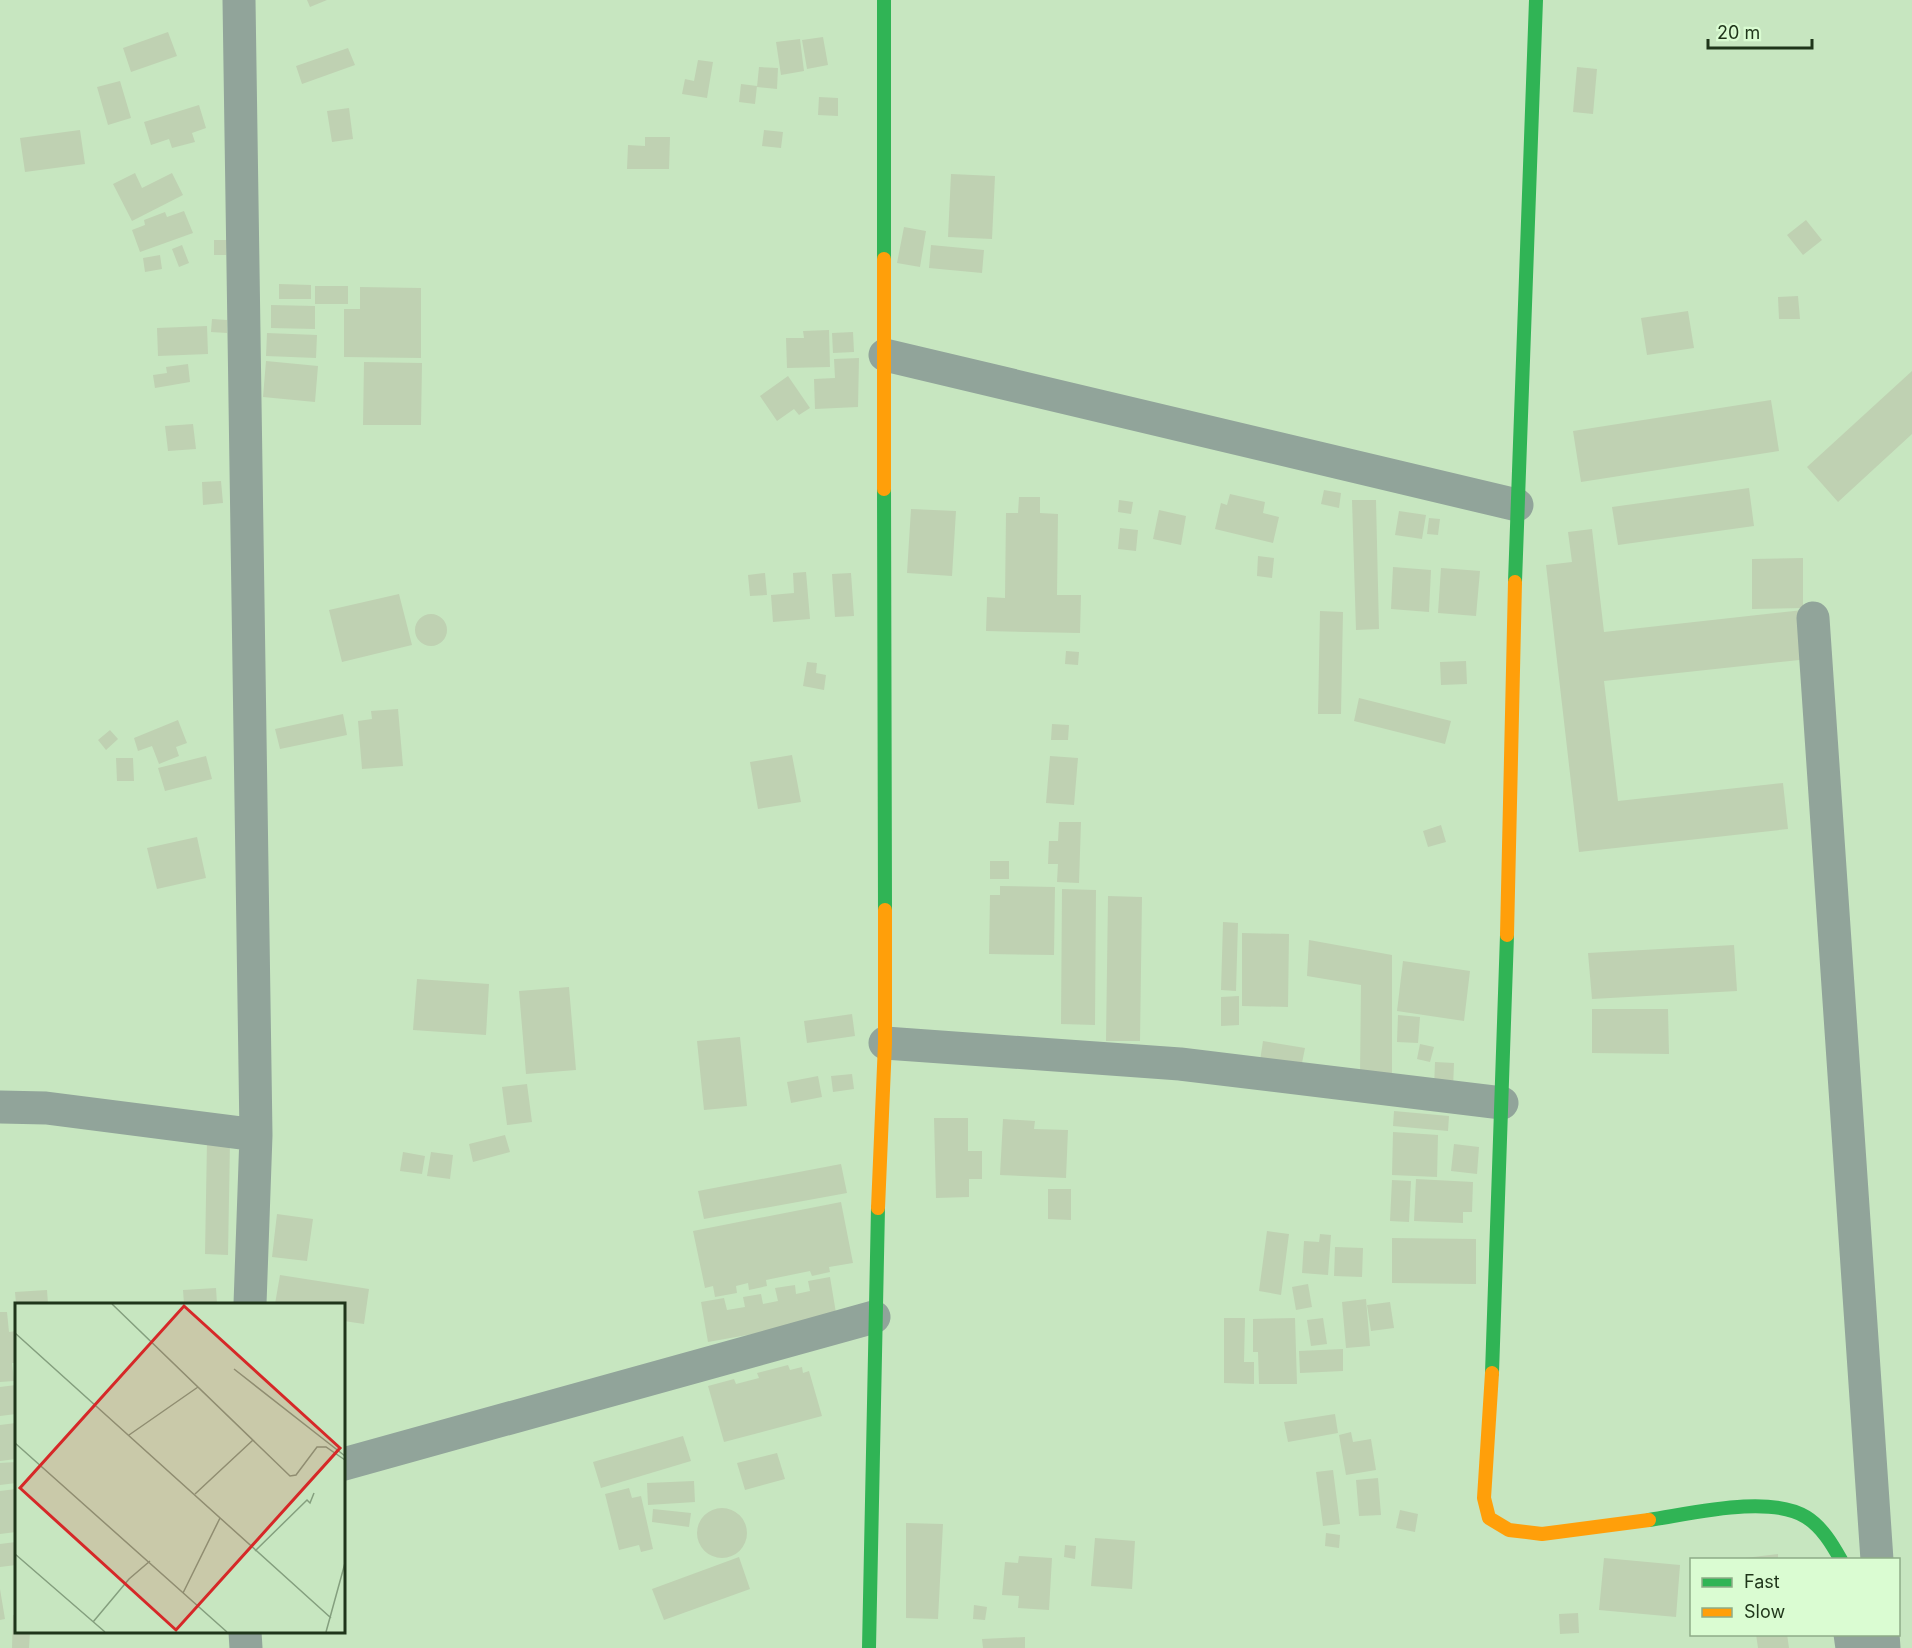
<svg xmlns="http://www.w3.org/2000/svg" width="1912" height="1648" font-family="Inter,sans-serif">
	<rect width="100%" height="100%" fill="#c7e6c0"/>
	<path fill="#bfd1b2" d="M307 0H327L310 7Z
		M168 32 177 56 131 72 123 48Z
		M823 37 828 65 807 69 802 40Z
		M800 39 804 71 781 75 776 42Z
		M348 48 355 65 302 84 296 66Z
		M698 60 713 62 707 98 682 94 685 79 694 81Z
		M759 67 778 68 777 89 757 87Z
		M1577 67 1597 69 1593 114 1573 112Z
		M120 81 131 118 108 125 97 87Z
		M741 84 757 86 755 104 739 102Z
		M819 97 838 98V116L818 115Z
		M199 105 206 128 192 133 195 142 172 148 169 139 151 145 144 122Z
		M349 108 353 139 332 142 327 111Z
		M80 130 85 164 25 172 20 138Z
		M764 130 783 132 781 148 762 146Z
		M645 137H670L669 169H627L628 145 645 146Z
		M135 173 142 188 172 173 183 195 132 221 113 184Z
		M951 174 995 176 992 239 948 237Z
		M184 211 193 233 140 252 132 230 145 225 144 220 165 212 167 217Z
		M1806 220 1822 240 1803 255 1787 235Z
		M904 227 926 231 920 267 897 263Z
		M214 240H227L226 255H214Z
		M182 245 189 263 179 267 172 249Z
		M931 245 984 250 982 273 929 268Z
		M160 255 162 269 145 272 143 258Z
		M279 284 311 285V299H279Z
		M315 286H348V304H315Z
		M360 287 421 288V358L344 357V309H360Z
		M1798 296 1800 319H1779L1778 297Z
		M271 305 315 306V329L271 328Z
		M1688 311 1694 348 1647 355 1641 318Z
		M212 319 227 320V333L211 332Z
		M207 326 208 354 158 356 157 328Z
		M829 330 830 367 787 368 786 338H804L803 331Z
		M853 332 854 352 833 353 832 333Z
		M267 333 317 335 316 358 266 356Z
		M859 358 858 407 815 409 814 379 835 378 834 359Z
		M266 361 318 366 315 402 263 397Z
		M364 362 422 363 421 425H363Z
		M188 364 190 382 155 388 153 375 167 373 166 367Z
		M1912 371V434L1838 502 1807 467Z
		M788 376 810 408 799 415 794 409 777 421 760 396Z
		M1771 400 1779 451 1581 482 1573 431Z
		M193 424 196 449 168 451 165 426Z
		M221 481 223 503 203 505 202 482Z
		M1749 488 1754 526 1618 545 1612 507Z
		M1324 490 1341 493 1339 508 1321 504Z
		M1230 494 1265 502 1263 513 1279 517 1273 543 1215 529 1221 503 1227 505Z
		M1019 497H1040V513L1058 514 1057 595H1081L1080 633 986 631 987 597 1005 598 1006 513H1018Z
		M1119 500 1133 502 1131 514 1118 512Z
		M1352 500H1376L1379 629 1356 630Z
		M911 509 956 511 952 576 907 573Z
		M1159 510 1186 516 1181 545 1153 539Z
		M1399 511 1426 515 1422 539 1395 535Z
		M1429 518 1440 519 1438 535 1427 534Z
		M1120 528 1138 530 1136 551 1118 549Z
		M1592 529 1604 632 1803 610 1809 659 1604 681 1618 801 1783 783 1788 829 1579 852 1546 565 1572 562 1568 532Z
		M1258 556 1274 558 1272 578 1257 576Z
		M1803 558V608L1752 609V559Z
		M1393 567 1431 570 1429 612 1391 609Z
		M1441 568 1480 571 1476 616 1438 613Z
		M806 572 810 619 773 622 771 595 794 593 793 573Z
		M765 573 767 595 750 596 748 575Z
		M851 573 854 616 835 617 832 574Z
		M399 594 412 645 342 662 329 610Z
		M1320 611 1343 612 1341 714H1318Z
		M415 630a16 16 0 1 1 32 0a16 16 0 1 1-32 0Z
		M1066 651 1079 652 1078 665 1065 664Z
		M1466 661 1467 684 1441 685 1440 662Z
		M807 662 817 663 816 673 826 675 824 690 803 686Z
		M1359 698 1451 721 1445 744 1354 721Z
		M398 709 403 766 362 769 358 721 372 719 371 711Z
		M343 714 347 735 280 749 275 729Z
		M178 720 187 743 176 747 179 756 159 764 152 746 138 751 134 738Z
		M1052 724 1069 725 1068 740H1051Z
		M110 730 118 739 106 750 98 740Z
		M792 755 801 802 758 809 750 762Z
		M206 756 212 779 165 791 158 768Z
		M1050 756 1078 758 1074 805 1046 803Z
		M116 758H133L134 781H117Z
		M1059 822H1081L1079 883 1057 882 1058 864H1048L1049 841H1058Z
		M1441 825 1446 842 1428 847 1423 831Z
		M197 837 206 878 157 889 147 848Z
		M990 861H1009V879H990Z
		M1000 886 1055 887 1054 955 989 954 990 895H1000Z
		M1062 889 1096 890 1095 1025 1061 1024Z
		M1108 896 1142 897 1140 1041H1106Z
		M1223 922 1238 923 1236 991 1221 990Z
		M1242 933 1289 934 1288 1007 1242 1006Z
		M1309 940 1392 955V1078L1360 1077 1361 985 1307 976Z
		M1734 945 1737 991 1592 999 1588 953Z
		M1403 961 1470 971 1464 1021 1397 1011Z
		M417 979 489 984 486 1035 413 1030Z
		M569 987 576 1070 526 1074 519 991Z
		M1239 996V1025L1221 1026V997Z
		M1592 1009H1668L1669 1054 1592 1053Z
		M852 1014 855 1036 807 1043 804 1021Z
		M1398 1015 1420 1017 1418 1043 1397 1042Z
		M740 1037 747 1106 704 1110 697 1041Z
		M1263 1041 1305 1048 1301 1068 1260 1061Z
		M1420 1044 1434 1047 1430 1062 1417 1059Z
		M1435 1062 1454 1063 1453 1089 1434 1088Z
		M852 1074 854 1089 833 1092 831 1076Z
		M818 1076 822 1097 791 1103 787 1082Z
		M527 1084 532 1122 507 1125 502 1087Z
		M1394 1111 1449 1116 1448 1131 1393 1126Z
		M934 1118H968V1151H982V1179H969V1197L936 1198Z
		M1003 1119 1035 1121 1034 1129 1068 1130 1066 1178 1000 1175Z
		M1393 1132 1438 1135 1437 1177 1392 1175Z
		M505 1135 510 1152 473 1162 469 1144Z
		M207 1141H230L228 1255 205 1254Z
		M1454 1144 1479 1147 1477 1174 1451 1171Z
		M403 1152 425 1156 422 1174 400 1171Z
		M431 1152 453 1155 450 1179 427 1176Z
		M841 1164 847 1193 704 1219 698 1191Z
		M1416 1179 1473 1182 1472 1212H1463V1223L1414 1221Z
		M1392 1180 1411 1181 1409 1222 1390 1221Z
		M1048 1189H1071V1220L1048 1219Z
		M841 1202 853 1263 829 1267 830 1272 812 1276 810 1271 766 1280 767 1286 749 1290 748 1283 736 1286 737 1293 715 1297 713 1286 705 1288 693 1231Z
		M277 1214 313 1219 307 1261 272 1257Z
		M1267 1231 1289 1234 1281 1295 1259 1291Z
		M1320 1234 1331 1235 1328 1275 1302 1273 1304 1241 1319 1242Z
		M1392 1238 1476 1239V1284L1392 1283Z
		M1335 1247 1363 1248 1362 1277 1334 1276Z
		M280 1275 369 1289 364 1324 344 1321V1304H275Z
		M830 1277 837 1319 708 1342 701 1302 724 1298 727 1310 745 1307 743 1297 761 1294 763 1304 778 1301 775 1288 795 1285 796 1294 810 1291 808 1281Z
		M1308 1284 1312 1307 1296 1310 1292 1287Z
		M216 1288 217 1304H184L183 1290Z
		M47 1290 48 1304H16L15 1292Z
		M1366 1299 1370 1346 1346 1348 1342 1302Z
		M1390 1302 1394 1328 1371 1331 1367 1305Z
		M0 1312H7L9 1332 16 1331V1363H12L14 1381 0 1382Z
		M1224 1318H1245L1244 1362H1254V1384L1224 1383Z
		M1295 1318 1297 1384H1259L1258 1352H1253V1319Z
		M1323 1318 1327 1344 1311 1346 1307 1320Z
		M1343 1349V1371L1300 1373 1299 1351Z
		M788 1365 790 1370 802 1367 803 1373 809 1371 822 1416 724 1442 708 1386 734 1379 736 1384 759 1378 757 1373Z
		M16 1385V1414L0 1416V1387Z
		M1335 1414 1338 1433 1288 1442 1284 1422Z
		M16 1423V1459L0 1461V1425Z
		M1351 1432 1353 1442 1371 1439 1376 1470 1346 1475 1339 1435Z
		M683 1436 691 1461 601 1488 593 1462Z
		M777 1453 785 1479 745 1490 737 1463Z
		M16 1462V1483L0 1485V1463Z
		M1333 1470 1340 1524 1323 1526 1316 1472Z
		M1378 1478 1381 1515 1359 1516 1356 1480Z
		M694 1481 695 1502 648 1505 647 1483Z
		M629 1488 632 1498 641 1496 653 1549 641 1552 639 1545 619 1550 605 1494Z
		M16 1489V1532L0 1534V1491Z
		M697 1533a25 25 0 1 1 50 0a25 25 0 1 1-50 0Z
		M653 1509 691 1513 689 1527 652 1522Z
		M1400 1510 1418 1514 1415 1532 1396 1528Z
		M906 1523 943 1524 938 1619 906 1618Z
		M1326 1533 1340 1535 1339 1548 1325 1546Z
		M1095 1538 1135 1541 1132 1589 1091 1586Z
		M16 1542V1565L0 1567V1544Z
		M1065 1545 1076 1546 1075 1559 1064 1557Z
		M1778 1554V1560H1745V1558Z
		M1019 1556 1052 1558 1049 1610 1018 1608 1019 1596 1002 1595 1005 1562 1018 1563Z
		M739 1557 750 1589 664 1620 652 1589Z
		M1604 1558 1680 1565 1676 1617 1599 1610Z
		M0 1589 5 1619 0 1620Z
		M974 1605 987 1607 985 1620 973 1619Z
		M1578 1613 1579 1633 1560 1634 1559 1614Z
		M13 1615H16V1632H30L29 1648H12Z
		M1756 1634H1787L1789 1648H1758Z
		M1025 1637V1648H983L982 1639Z"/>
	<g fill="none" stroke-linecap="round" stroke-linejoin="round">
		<path stroke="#91a49a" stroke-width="33" d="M239 0 256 1135 250 1304
			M885 355 1517 505
			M1813 618 1877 1560
			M885 1043 1180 1064 1502 1103
			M0 1107 46 1108 256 1135
			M344 1464 874 1317
			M245 1632 246 1648
			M1850 1634 1852 1648
			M1883 1634 1884 1648"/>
		<path stroke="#30b455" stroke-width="14" d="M884 0V259
			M884 489 885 910
			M1515 582 1536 0
			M1492 1373 1507 935
			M1649 1520C1690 1514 1769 1494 1806 1517 1822 1527 1832 1544 1841 1560
			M869 1648 878 1208"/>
		<path stroke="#ff9f0a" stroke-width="14" d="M884 259V489
			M1507 935 1515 582
			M878 1208 885 1043V910
			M1492 1373 1484 1498 1489 1518 1509 1530 1542 1534 1649 1520"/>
	</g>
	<g transform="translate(15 1303)">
		<rect width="330" height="330" fill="#c7e6c0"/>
		<path fill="none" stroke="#849f7e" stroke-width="1.5" d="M97 1 275 173 281 172 302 144H311L330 157M0 30 316 315M219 66 330 153M114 132 183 84M0 140 212 329M180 191 238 137M240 248 292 197 295 200 299 190M0 251 90 329M168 290 205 215M78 319 114 276 135 258M311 329 330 260"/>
		<path fill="#d62828" fill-opacity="0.15" stroke="#d62828" stroke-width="3" d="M169 3 325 145 161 327 5 185Z"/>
		<rect width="330" height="330" fill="none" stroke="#1f351a" stroke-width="3"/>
	</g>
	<rect x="1690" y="1558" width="210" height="78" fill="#dafcd2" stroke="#8fac88" stroke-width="1.5"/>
	<rect x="1702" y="1578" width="30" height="9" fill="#30b455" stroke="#8fac88" stroke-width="1.5"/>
	<text x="1744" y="1588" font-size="18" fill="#1f351a">Fast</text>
	<rect x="1702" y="1608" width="30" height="9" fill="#ff9f0a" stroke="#8fac88" stroke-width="1.5"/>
	<text x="1744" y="1618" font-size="18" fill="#1f351a">Slow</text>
	<path d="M1708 39v9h104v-9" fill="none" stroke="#1f351a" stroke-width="3"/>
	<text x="1717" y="39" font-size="18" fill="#1f351a" stroke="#dafcd2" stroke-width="4.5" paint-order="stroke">20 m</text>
</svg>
